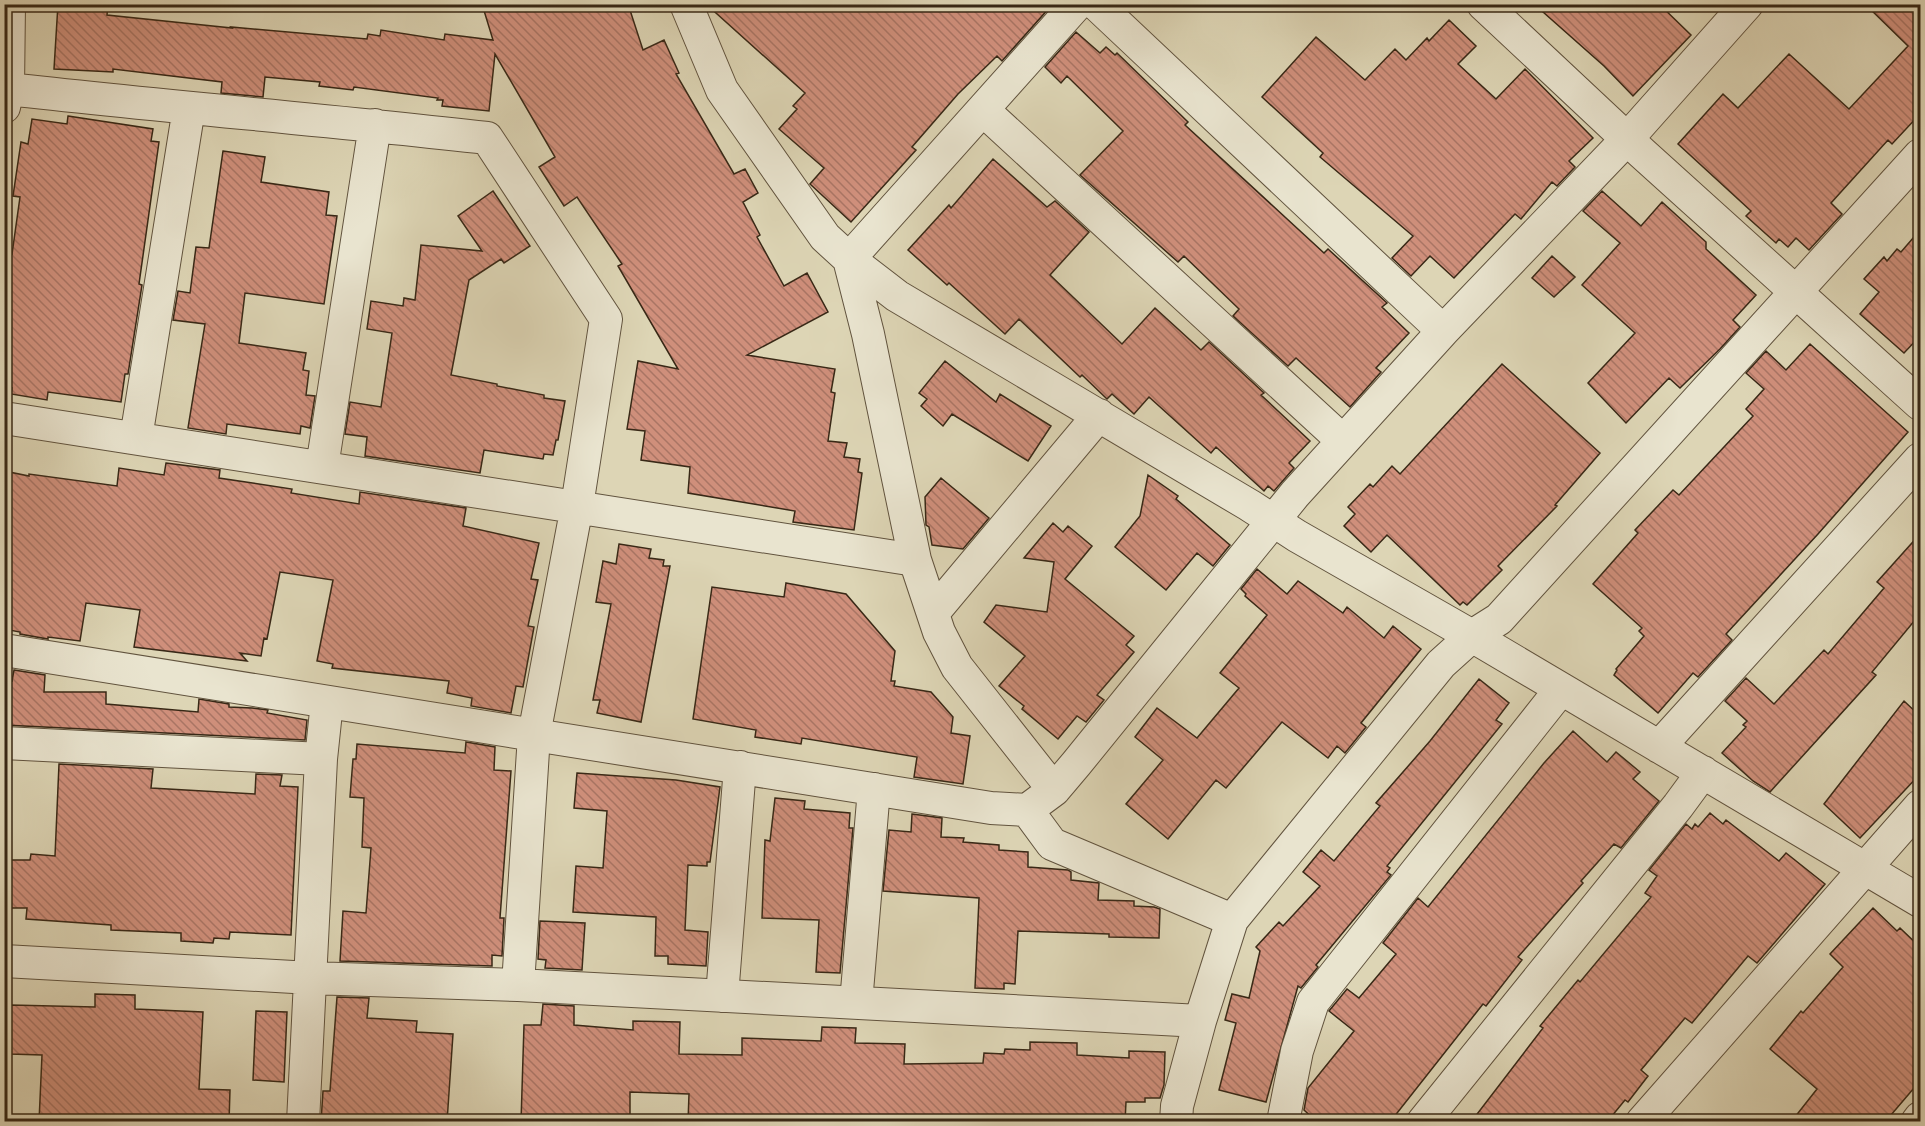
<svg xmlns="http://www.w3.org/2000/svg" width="1925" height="1126" font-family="'Old Standard TT',serif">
	<defs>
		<pattern id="building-back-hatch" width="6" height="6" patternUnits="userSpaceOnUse" patternTransform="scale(1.5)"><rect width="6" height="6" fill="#cf8f7b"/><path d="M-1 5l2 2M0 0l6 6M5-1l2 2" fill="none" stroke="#a97564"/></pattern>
	</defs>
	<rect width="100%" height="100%" fill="#ddd5b5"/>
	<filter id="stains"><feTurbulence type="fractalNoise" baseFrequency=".00333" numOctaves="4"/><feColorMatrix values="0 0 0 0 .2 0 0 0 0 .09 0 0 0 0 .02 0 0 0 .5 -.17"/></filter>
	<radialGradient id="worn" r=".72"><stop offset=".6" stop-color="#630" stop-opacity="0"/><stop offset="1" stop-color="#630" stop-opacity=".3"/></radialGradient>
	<path fill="url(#building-back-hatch)" stroke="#382816" stroke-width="1.5" d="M58 4H108L107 15 232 28 231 27 367 39 368 34 380 36 381 30 444 40 445 34 493 40 482 4H628L643 50 664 40 679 73 676 74 734 174 745 169 758 193 743 202 760 235 757 237 784 286 807 273 828 312 747 355 835 369 831 392 835 393 828 441 847 443 844 457 860 459 858 472 862 473 854 530 793 522 795 511 688 493 690 467 641 460 645 431 627 429 638 361 678 369 618 266 622 264 577 197 564 206 539 167 555 157 495 54 489 111 442 106 443 100H437L438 98 354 87 353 90 319 86 320 82 265 77 263 97 221 93 222 82 113 69V72L54 69Z
		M706 4H1046L1050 7 1002 61 997 56 958 94 912 147 916 150 851 222 810 184 824 168 779 129 797 109 793 106 805 93Z
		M1534 4H1659L1691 35 1633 96 1604 66Z
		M1865 4H1920V114L1892 144 1888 140 1831 203 1842 214 1809 250 1796 238 1788 247 1779 239 1776 243 1746 216 1751 211 1678 144 1723 94 1738 108 1789 54 1849 109 1908 46Z
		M1449 20 1476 46 1458 64 1496 99 1525 69 1593 138 1569 161 1575 167 1557 186 1552 182 1521 219 1515 214 1454 278 1430 256 1411 276 1392 258 1413 236 1320 157 1323 153 1262 97 1316 37 1365 80 1395 49 1406 60 1427 38 1429 41Z
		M1076 32 1100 53 1106 47 1115 55 1117 53 1188 122 1185 125 1324 253 1328 249 1387 303 1382 307 1409 333 1376 368 1381 372 1350 407 1296 358 1288 366 1233 316 1239 309 1184 256 1178 262 1080 175 1123 131 1067 76 1061 83 1045 67Z
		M68 116 153 129 151 141 159 142 139 284 142 285 128 374H125L121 402 48 392 47 400 11 394 12 388 4 387V337L8 309H4V271L7 253 12 254 20 197 13 196 21 142 28 144 32 119 67 124Z
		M223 151 265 157 261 182 329 192 326 215 337 216 324 304 245 293 239 343 306 353 303 370 309 371 306 395 315 396 310 428 301 426 300 434 227 424 226 434 188 428 205 324 173 320 178 291 190 293 196 247 209 248Z
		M993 159 1047 207 1055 201 1089 232 1050 275 1122 344 1155 308 1201 350 1209 342 1264 393 1261 395 1310 441 1289 463 1294 468 1274 491 1268 486 1264 491 1216 447 1211 453 1149 397 1134 414 1112 394 1107 399 1082 375 1080 377 1019 319 1005 334 949 283 947 285 908 250 949 205 951 208Z
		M493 191 530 246 504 263 501 259 469 280 451 375 497 384V386L544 395V398L565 401 558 440H556L553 455 544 454 543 459 484 450 480 473 365 456 367 437 345 434 350 402 381 407 392 333 367 329 371 301 403 306 404 298 415 300 421 245 482 251 458 216Z
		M1602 191 1641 226 1662 202 1706 242V249L1756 295 1733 320 1740 327 1720 349 1680 388 1669 378 1626 423 1588 383 1635 333 1582 285 1620 243 1583 211Z
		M1920 230V336L1904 353 1860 314 1879 292 1864 279 1884 257 1887 261 1897 249 1901 252Z
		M1552 256 1575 277 1554 297 1532 278Z
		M1810 344 1908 432 1818 534 1726 634 1732 640 1698 677 1693 673 1658 713 1614 675 1617 670 1616 669 1644 636 1639 631 1642 628 1593 584 1638 533 1635 530 1673 490 1679 495 1753 416 1746 409 1764 389 1746 373 1766 351 1786 370Z
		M945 361 996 402 1000 394 1051 426 1028 461 952 414 943 426 921 406 927 399 919 393Z
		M1502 364 1600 453 1555 505 1557 506 1498 566 1502 570 1467 605 1463 602 1460 605 1387 535 1371 552 1344 526 1355 514 1348 507 1370 484 1373 487 1392 466 1400 474Z
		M166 463 220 470 219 478 292 489 291 493 359 504 360 492 466 508 463 526 539 543 531 579 538 580 528 626 534 627 523 687 516 686 511 713 471 706 472 698 447 693 449 681 332 668 333 664 317 661 333 580 280 572 267 639 264 638 261 656 240 653 247 661 134 647 140 610 86 603 80 641 48 637V639L20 634V632L4 629V492L9 472 29 476V474L117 486 119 468 164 475Z
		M1148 475 1178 496 1176 499 1230 545 1213 566 1197 553 1166 590 1115 547 1140 516Z
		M941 478 989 518 963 549 932 545 929 527 926 525 925 497Z
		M1053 523 1063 532 1068 526 1092 546 1065 579 1134 636 1126 645 1134 652 1097 695 1104 700 1086 722 1077 716 1058 739 1022 709 1024 706 999 686 1025 656 984 622 996 605 1047 612 1054 562 1024 558Z
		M1920 534V614L1872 672 1876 675 1770 792 1753 781 1722 753 1746 727 1743 725 1747 721 1725 701 1746 678 1774 704 1824 650 1828 654 1884 588 1877 582Z
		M619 544 651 549 649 558 664 560 663 566H670L641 722 597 713 600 700H593L611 604 596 602 603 561 616 564Z
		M1257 569 1287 594 1298 581 1343 613 1347 607 1384 638 1393 626 1421 649 1361 723 1366 727 1345 753 1337 746 1328 758 1282 722 1226 788 1216 780 1168 839 1126 804 1163 760 1135 737 1157 708 1197 738 1239 688 1220 673 1267 615 1245 596 1246 594 1241 589Z
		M786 583 846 594 895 651 891 681H895L894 686 931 692 953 717 951 733 970 736 963 784 914 777 917 757 802 738 801 744 755 737 756 730 693 719 712 587 784 597Z
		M14 670 45 675 44 692H106V704L198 712 199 699 229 704V707L252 708 268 710 267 713 307 720 305 740 4 725V699L7 680 12 681Z
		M1479 679 1509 703 1496 720 1502 724 1387 866 1390 868 1387 872 1391 875 1316 965 1318 967 1301 988 1298 986 1266 1102 1219 1090 1236 1023 1225 1020 1232 994 1249 998 1260 951 1256 947 1279 922 1283 926 1320 886 1303 872 1321 850 1334 861 1380 806 1376 803 1430 741Z
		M1904 701 1920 716V774L1860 838 1824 804Z
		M1573 731 1607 762 1616 752 1640 772 1633 779 1659 801 1621 848 1614 844 1581 881 1583 883 1518 957 1522 960 1486 1006 1483 1004 1390 1122H1317L1304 1110 1308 1088 1354 1031 1329 1011 1347 989 1359 998 1396 954 1383 943 1418 898 1428 907 1544 763Z
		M466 742 495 747 494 770 511 771 500 918H504L502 956 492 955V966L340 961 343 911 366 913 371 848 362 847 364 798 350 797 353 759H356L357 744 465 753Z
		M59 764 153 769 151 788 255 794 256 774 282 775 280 786 298 787 291 935 230 932 229 939 214 938 213 943 181 941V933L111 930V925L26 919 27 908H4V860H30L31 854 55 856Z
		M577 773 676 780 720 787 710 862H707V866L688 865 685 930 708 932 706 966 668 964V956H655L656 917 573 912 576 866 603 868 607 811 574 808Z
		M775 798 805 801 804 809 850 813 849 828H853L840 973 816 972 819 920 762 918 765 840 770 841Z
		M1710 813 1723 824 1726 820 1779 861 1786 853 1825 884 1757 963 1748 956 1692 1023 1685 1018 1641 1070 1648 1076 1628 1102 1625 1100 1607 1122H1471L1543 1028 1540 1026 1578 980 1580 982 1651 897 1645 893 1657 876 1649 870 1686 824 1692 829 1695 824 1698 827Z
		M912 814 942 818 941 837 964 838 963 842 999 845V850L1028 852V867L1068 870 1071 872V880L1099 883 1098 900 1134 901V906L1154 907 1160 909 1159 938 1109 937V934L1018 931 1015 984 1004 983V989L975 988 979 898 883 891 889 830 911 832Z
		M1873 908 1897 931 1900 928 1920 947V1081L1885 1122H1791L1817 1089 1770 1049 1801 1011 1803 1013 1843 967 1830 954Z
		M540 921 585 923 582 970 545 968 546 960 538 959Z
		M95 994 135 995V1009L203 1012 199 1089 230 1090 229 1122H39L42 1055 10 1054 11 1005 95 1007Z
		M337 997 369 998 367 1018 417 1021 416 1032 453 1034 447 1122H321L323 1091H330Z
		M543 1004 574 1006V1025L633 1030V1021L680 1022 679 1054 742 1055V1038L821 1041 822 1027 856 1028 855 1043 905 1044 904 1064 983 1063 984 1053 1004 1054 1005 1049 1030 1050V1042L1077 1043V1055L1129 1058V1051L1165 1052 1164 1085 1160 1098H1145V1102H1126L1125 1122H688L689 1094 630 1092V1122H521L524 1025H541Z
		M256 1011 287 1012 284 1082 253 1080Z"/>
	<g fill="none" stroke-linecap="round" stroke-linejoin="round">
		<g stroke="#61533e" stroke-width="34">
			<path id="minor" d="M686 4 722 90 825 237 849 259 897 296 1249 505 1297 536 1472 636 1920 901
				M1096 4 1443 331
				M1483 4 1642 153 1920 404
				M8 89C168 107 328 120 487 138L606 319 577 506 534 735 518 985
				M4 107 8 89 9 4
				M983 110 1343 441
				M4 418 915 560
				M136 438 189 108
				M322 467 375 125
				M933 613 1099 415
				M4 650 991 808 1027 810 1054 790 1076 764 1295 494 1443 331 1627 139 1747 4
				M4 743 321 759
				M1659 747 1920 459
				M1054 790 957 667 939 632 915 560 868 334 849 259 1077 4
				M1027 810 1052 844 1232 920
				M4 961 311 978 518 985 1200 1021
				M722 996 740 767
				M856 1003 874 789
				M303 1122 321 759 327 702
				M1176 1122 1177 1106 1200 1021 1232 920 1441 664 1472 636 1499 619 1920 155
				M1283 1122 1297 1051 1313 1002 1561 689
				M1423 1122 1678 806 1703 772
				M1642 1122 1920 806
				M1917 1122 1920 1118"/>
		</g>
		<use href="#minor" stroke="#e9e4cf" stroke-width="32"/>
	</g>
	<rect width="1925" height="1126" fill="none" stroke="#ddd5b5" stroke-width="24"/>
	<rect x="6" y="6" width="1913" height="1114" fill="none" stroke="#382816" stroke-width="3"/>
	<rect x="12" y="12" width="1901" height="1102" fill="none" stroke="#382816" stroke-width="1.5"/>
	<rect width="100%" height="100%" filter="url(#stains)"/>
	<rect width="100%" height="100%" fill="url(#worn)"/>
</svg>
